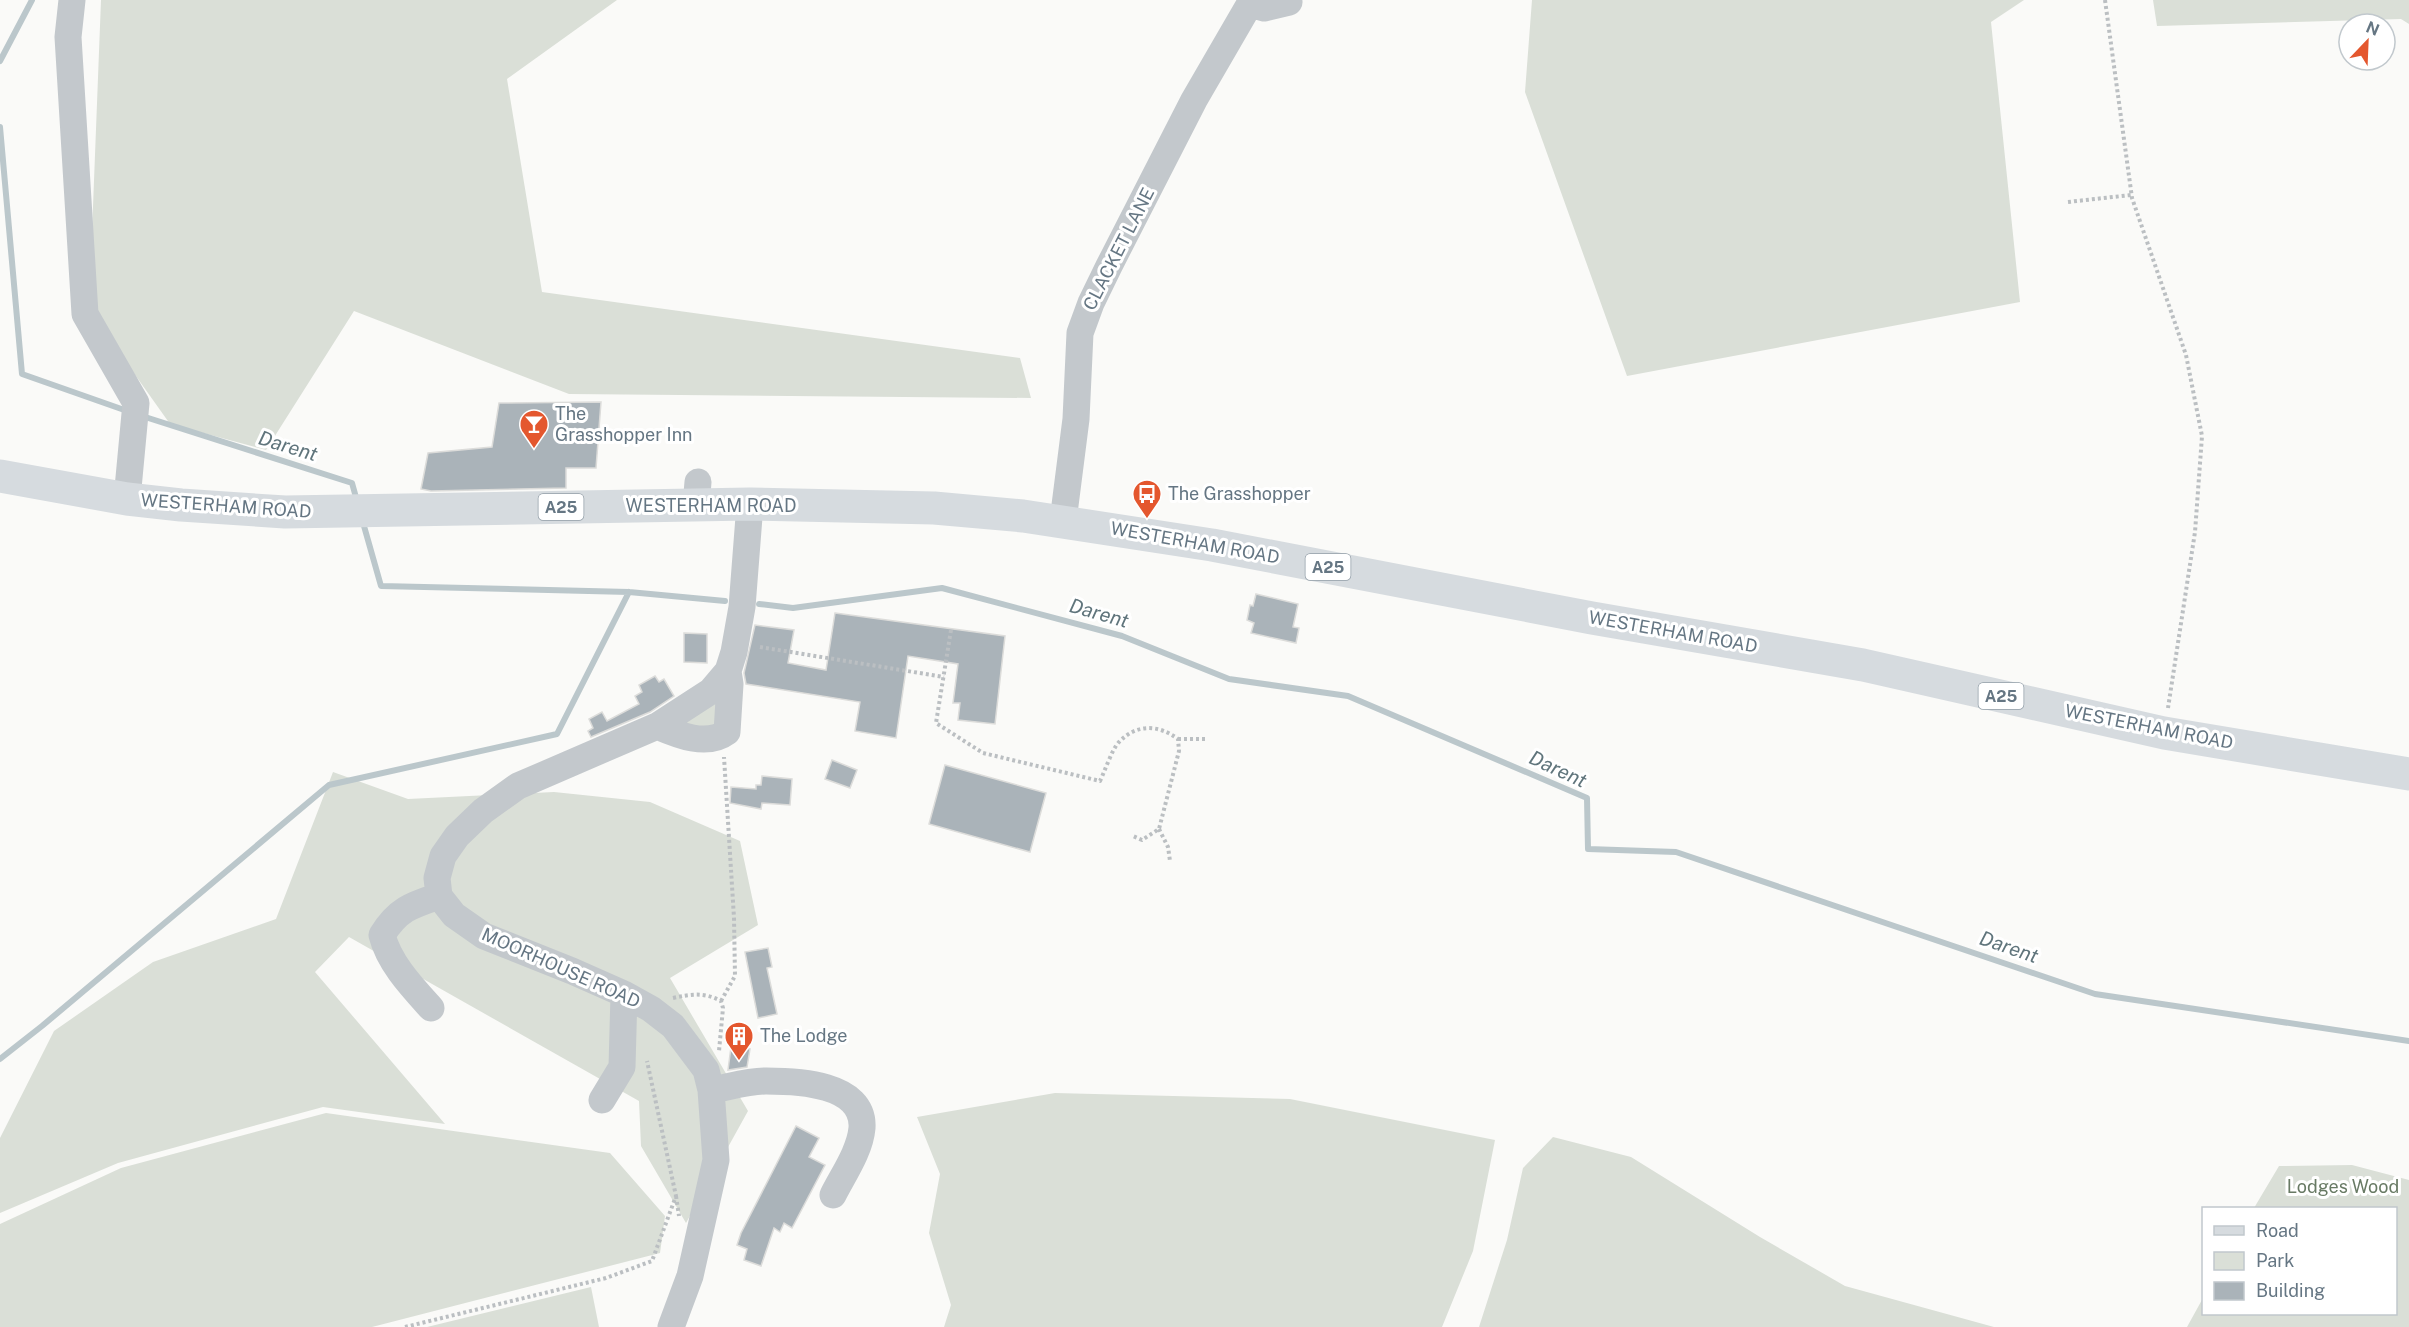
<svg xmlns="http://www.w3.org/2000/svg" width="2409" height="1327" font-family="'Public Sans',sans-serif">
	<rect width="100%" height="100%" fill="#fafaf8"/>
	<path fill="#dadfd7" d="M101 0H617L507 79 542 292 1020 358 1031 398 569 394 354 311 266 450 170 424 89 310Z
		M1532 0H2024L1991 22 2020 302 1627 376 1525 92Z
		M2153 0H2409V24L2401 19 2157 26Z
		M722 687 719 729 678 724Z
		M333 772 408 799 554 792 650 802 740 841 758 925 670 978 748 1111 686 1223 641 1146 639 1101 349 937 315 972 445 1124 323 1107 118 1163 0 1213V1138L54 1031 153 962 276 919Z
		M1055 1093 1290 1099 1495 1140 1473 1251 1442 1327H944L951 1305 929 1233 940 1174 917 1117Z
		M326 1113 610 1153 665 1216 660 1253 372 1327H0V1224L121 1168Z
		M1553 1137 1631 1157 1760 1237 1845 1286 1994 1327H1479L1507 1240 1523 1168Z
		M2352 1165 2409 1180V1327H2187L2203 1298 2204 1314H2396V1208H2254L2279 1166Z
		M591 1287 599 1327H427Z"/>
	<g fill="none" stroke-linecap="round" stroke-linejoin="round">
		<path stroke="#bbc7cb" stroke-width="6" d="M0 61 32 0
			M0 127 22 374 130 412
			M142 416 352 483 357 501
			M362 519 381 586 629 592 725 601
			M759 604 793 608 942 588 1122 636 1229 679 1348 696 1587 798 1588 849 1676 852 2095 994 2409 1041
			M0 1059 42 1026 329 785 557 734 629 592"/>
	</g>
	<path fill="#aab3b9" stroke="#dcdcda" stroke-width="1.5" d="M601 402 596 468H566V488L431 491 421 489 428 453 492 447 499 403Z
		M1256 594 1298 604 1293 627 1299 628 1296 643 1251 633 1254 623 1247 620 1250 605 1253 606Z
		M835 613 1005 636 995 724 958 720 960 703H953L958 664 908 656 896 738 855 731 860 702 746 684 744 673 755 625 794 630 788 663 826 670Z
		M684 633 707 634V663L684 662Z
		M655 676 659 682 664 679 674 696 650 712 591 737 588 731 593 728 589 719 602 712 607 721 639 704 635 696 642 692 639 685Z
		M832 760 857 770 850 788 825 779Z
		M945 765 1046 793 1030 852 929 824Z
		M762 776 792 779 790 805 762 803 761 809 730 803 731 787 756 789V785H761Z
		M768 948 772 967 767 968 777 1014 758 1018 745 952Z
		M731 1047 750 1049 747 1067 728 1070Z
		M796 1126 819 1138 809 1157 825 1165 792 1228 784 1223 780 1232 774 1228 761 1266 744 1260 747 1249 737 1245 741 1233Z"/>
	<g fill="none" stroke-linecap="round" stroke-linejoin="round">
		<path stroke="#bbbfc2" stroke-width="4" stroke-dasharray="3 3" stroke-linecap="butt" d="M2105 0 2132 198 2186 355 2202 436 2195 532 2168 708
			M2068 202 2131 195
			M951 630 936 723 983 753 1100 781C1105 771 1112 749 1119 742 1136 724 1158 724 1178 739L1179 751 1159 829 1142 840 1133 836
			M760 647 944 677
			M1178 739H1207
			M1159 829 1168 847 1170 861
			M673 998C691 994 704 992 721 1001L723 1008 719 1051
			M721 1001 735 976 734 918 724 757
			M676 1196 679 1216
			M405 1327 606 1278 652 1261 676 1196 647 1061"/>
		<path stroke="#c3c8cc" stroke-width="27" d="M72 0 68 37 85 314 136 403 127 499
			M1250 4 1264 8 1289 2
			M696 505 698 482
			M1063 521 1076 419 1080 333 1091 303 1109 266 1194 100 1252 0
			M657 726C678 735 707 747 727 732L730 684 728 671
			M431 1008C412 987 389 963 382 935 398 909 412 905 439 896
			M711 1090C729 1087 748 1081 766 1081 796 1081 865 1083 862 1128 860 1151 843 1175 833 1195
			M602 1100 622 1067 624 994
			M671 1327 690 1276 716 1160 711 1090 706 1070 673 1026 651 1009 624 994 572 971 484 936 454 915 439 896 437 878 443 856 457 836 483 811 518 786 657 726 711 691 728 671 734 652 742 607 750 504"/>
		<path stroke="#d6dbdf" stroke-width="33" d="M0 476 127 499 181 505 285 512 750 504 934 508 1023 516 1212 545 1592 618 1863 665 2164 733 2409 774"/>
	</g>
	<defs>
		<g id="bar-pin" transform="scale(1.5)"><path d="M0 17L-7.5 6A9.5 9.5 0 1 1 7.5 6Z" fill="#e4572e" stroke="#fff"/><path d="M-6-5H6L.8 .8V4.5H3.5V6h-7V4.5H-.8V.8Z" fill="#fff"/></g>
		<g id="bus-pin" transform="scale(1.5)"><path d="M0 17L-7.5 6A9.5 9.5 0 1 1 7.5 6Z" fill="#e4572e" stroke="#fff"/><path d="M-5-6H5V4H4V6H2V4H-2V6H-4V4H-5ZM-3.5-4V0h7V-4ZM-3.5 1.2v1.5H-2V1.2ZM2 1.2v1.5H3.5V1.2Z" fill="#fff"/></g>
		<g id="building-pin" transform="scale(1.5)"><path d="M0 17L-7.5 6A9.5 9.5 0 1 1 7.5 6Z" fill="#e4572e" stroke="#fff"/><path d="M-4-6H4V6H1V3H-1V6H-4ZM-2.5-4.3h1.7v1.8h-1.7ZM.8-4.3h1.7v1.8H.8ZM-2.5-1h1.7V.8h-1.7ZM.8-1h1.7V.8H.8Z" fill="#fff"/></g>
	</defs>
	<g fill-rule="evenodd">
		<use href="#bar-pin" x="534" y="424"/>
		<use href="#bus-pin" x="1147" y="494"/>
		<use href="#building-pin" x="739" y="1036"/>
	</g>
	<g text-anchor="middle" stroke-width="6" stroke-linejoin="round" paint-order="stroke">
		<g fill="#fff" stroke="#939fa8" stroke-width="1.5">
			<rect x="538.5" y="494" width="45" height="26" rx="4.5"/>
			<rect x="1305.5" y="554" width="45" height="26" rx="4.5"/>
			<rect x="1978.5" y="683" width="45" height="26" rx="4.5"/>
		</g>
		<g font-size="16" font-weight="bold" fill="#657683">
			<text x="561" y="513">A25</text>
			<text x="1328" y="573">A25</text>
			<text x="2001" y="702">A25</text>
		</g>
		<g font-size="18" fill="#657683" stroke="#fff">
			<text transform="translate(1119 249) rotate(-63)" y="6">CLACKET LANE</text>
			<text transform="translate(226 506) rotate(4)" y="6">WESTERHAM ROAD</text>
			<text x="711" y="512">WESTERHAM ROAD</text>
			<text transform="translate(1195 543) rotate(10)" y="6">WESTERHAM ROAD</text>
			<text transform="translate(1673 632) rotate(10)" y="6">WESTERHAM ROAD</text>
			<text transform="translate(2149 727) rotate(11)" y="6">WESTERHAM ROAD</text>
			<text transform="translate(561 968) rotate(24)" y="6">MOORHOUSE ROAD</text>
		</g>
		<g font-size="18" fill="#657683" stroke="#fff" text-anchor="start">
			<text x="555" y="420">The<tspan x="555" dy="21">Grasshopper Inn</tspan></text>
			<text x="1168" y="500">The Grasshopper</text>
			<text x="760" y="1042">The Lodge</text>
		</g>
		<g font-size="18" fill="#687a64" stroke="#fff">
			<text x="2343" y="1193">Lodges Wood</text>
		</g>
		<g font-size="20" font-style="italic" fill="#60757c" stroke="#fff">
			<text transform="translate(288 446) rotate(17)" y="7">Darent</text>
			<text transform="translate(1099 613) rotate(16)" y="7">Darent</text>
			<text transform="translate(1558 769) rotate(25)" y="7">Darent</text>
			<text transform="translate(2009 947) rotate(19)" y="7">Darent</text>
		</g>
	</g>
	<rect x="2202" y="1207" width="195" height="108" fill="#ffffff" stroke="#c1c8cd" stroke-width="1.5"/>
	<rect x="2214" y="1226" width="30" height="9" fill="#d6dbdf" stroke="#c1c8cd" stroke-width="1.5"/>
	<text x="2256" y="1237" font-size="18" fill="#657683">Road</text>
	<rect x="2214" y="1252" width="30" height="18" fill="#dadfd7" stroke="#c1c8cd" stroke-width="1.5"/>
	<text x="2256" y="1267" font-size="18" fill="#657683">Park</text>
	<rect x="2214" y="1282" width="30" height="18" fill="#aab3b9" stroke="#c1c8cd" stroke-width="1.5"/>
	<text x="2256" y="1297" font-size="18" fill="#657683">Building</text>
	<g transform="translate(2367 42) rotate(23)"><circle r="28" fill="#ffffff" stroke="#c1c8cd" stroke-width="1.5"/>
	<path d="M0-4.5L10 22L0 15L-10 22Z" fill="#e4572e"/>
	<text y="-9" font-size="16" font-weight="bold" text-anchor="middle" fill="#657683">N</text>
	</g>
</svg>
